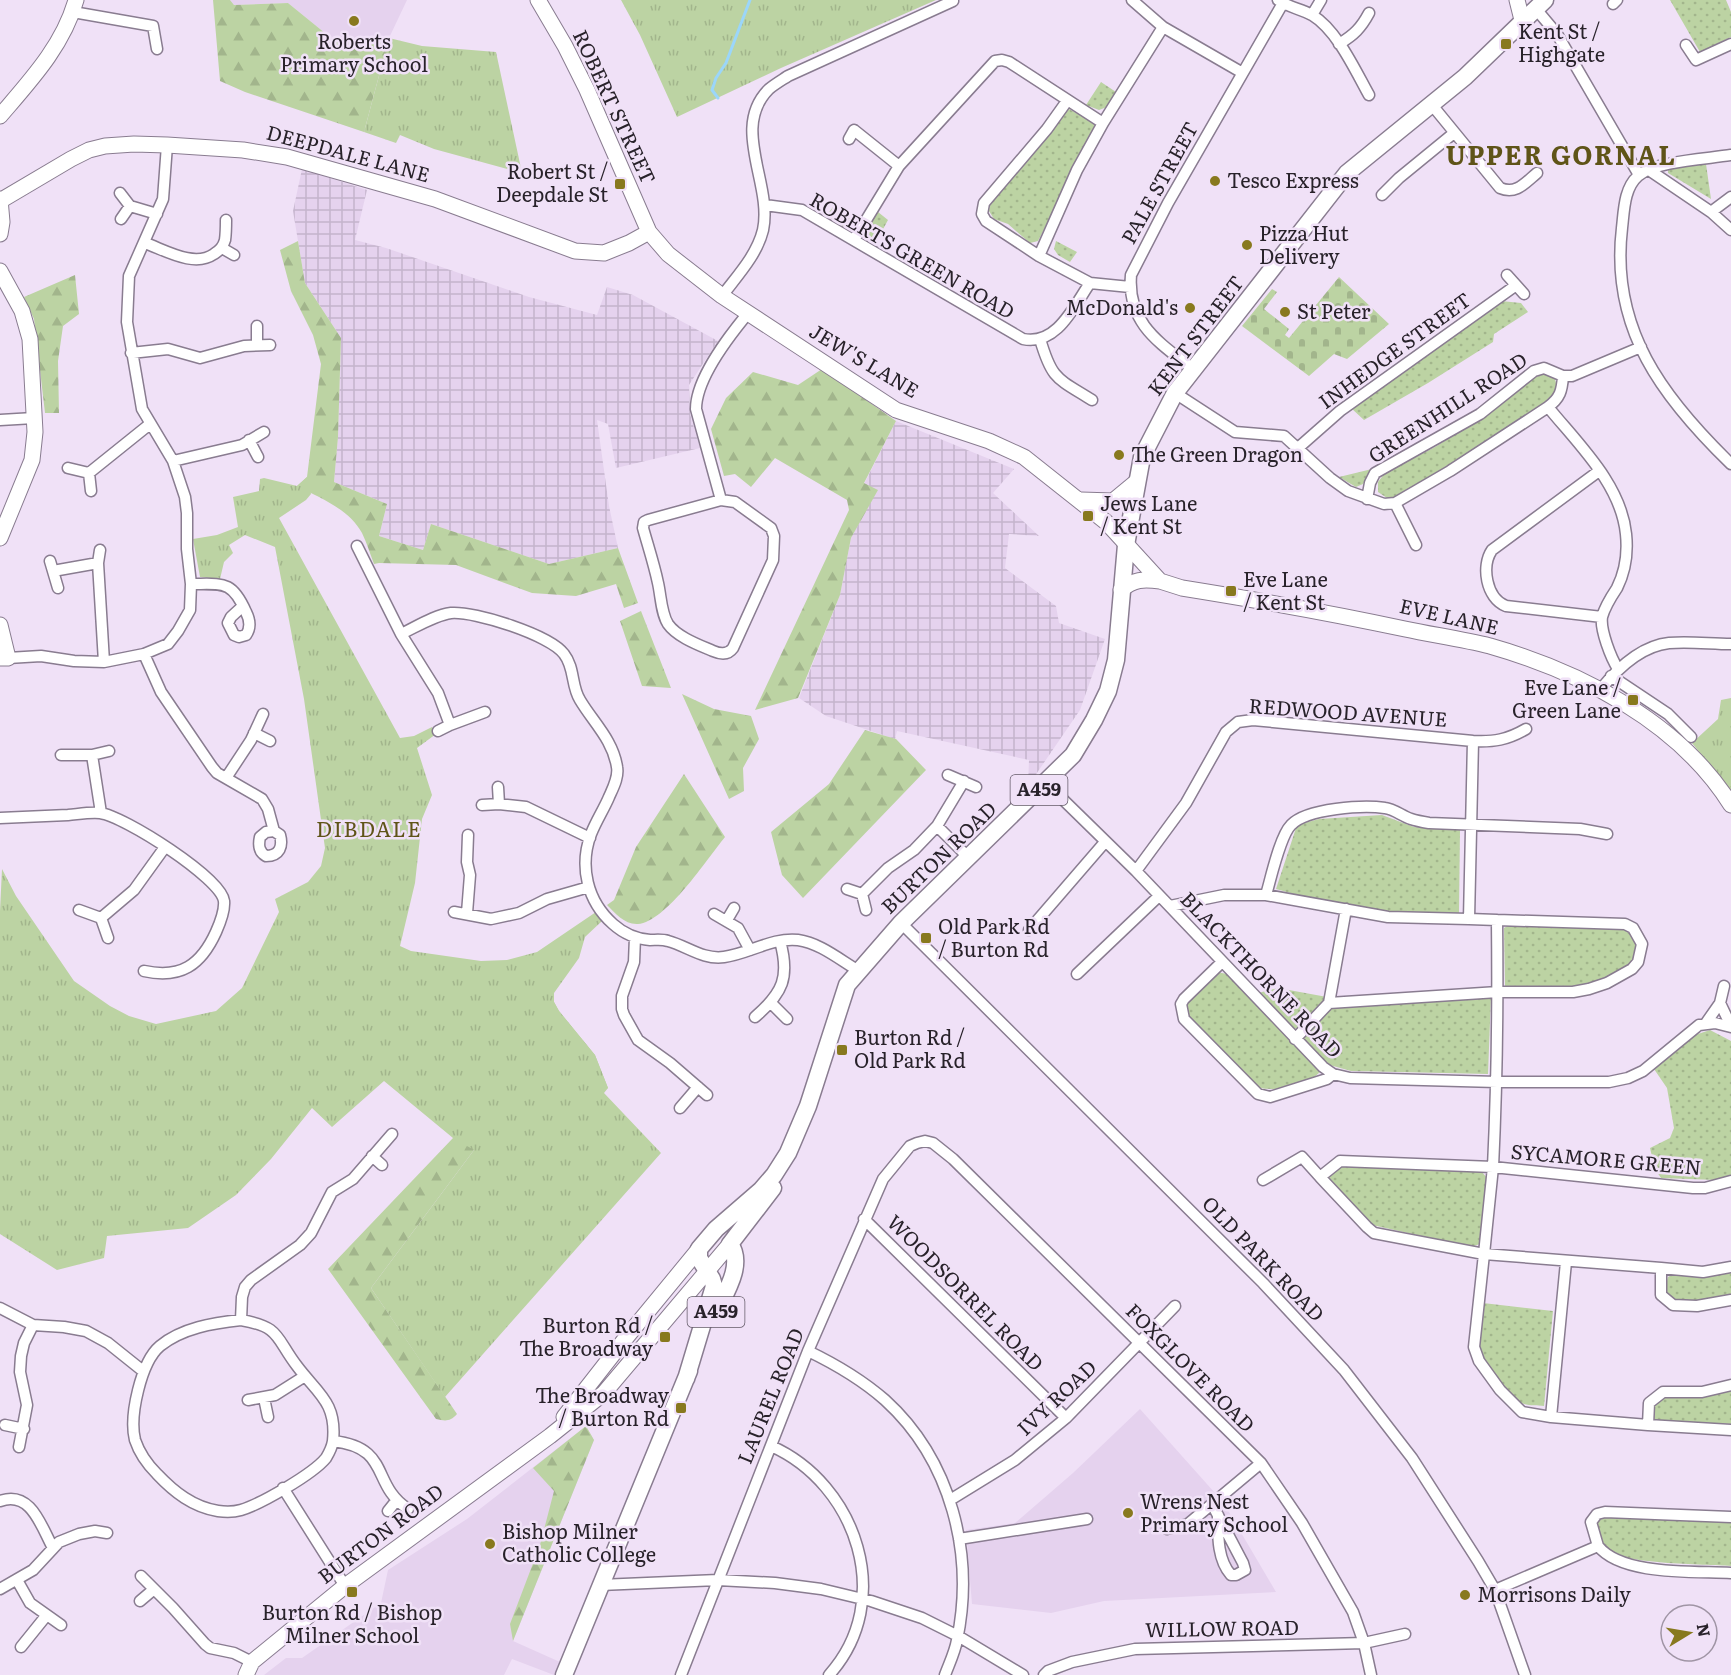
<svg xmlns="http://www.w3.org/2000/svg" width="1731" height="1675" font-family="Literata,serif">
	<defs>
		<pattern id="industrial-grid" width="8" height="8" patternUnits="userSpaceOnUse" patternTransform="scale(1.5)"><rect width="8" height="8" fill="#e5d2ee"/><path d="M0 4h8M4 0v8" fill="none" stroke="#c4b4cc"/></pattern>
		<pattern id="grass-dots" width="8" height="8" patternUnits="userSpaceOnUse" patternTransform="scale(1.5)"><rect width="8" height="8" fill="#bcd3a3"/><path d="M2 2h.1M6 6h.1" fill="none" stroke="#a2b58c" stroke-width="1.8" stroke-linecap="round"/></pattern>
		<pattern id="forest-firs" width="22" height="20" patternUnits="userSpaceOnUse" patternTransform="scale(1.5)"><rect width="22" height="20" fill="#bcd3a3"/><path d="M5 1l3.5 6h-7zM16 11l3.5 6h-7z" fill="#a2b58c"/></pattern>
		<pattern id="cemetery-stones" width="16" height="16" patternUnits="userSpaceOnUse" patternTransform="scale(1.5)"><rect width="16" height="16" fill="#bcd3a3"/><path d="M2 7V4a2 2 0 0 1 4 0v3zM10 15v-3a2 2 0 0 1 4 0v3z" fill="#a2b58c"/></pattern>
		<pattern id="park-tufts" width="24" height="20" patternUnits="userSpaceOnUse" patternTransform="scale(1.5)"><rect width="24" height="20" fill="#bcd3a3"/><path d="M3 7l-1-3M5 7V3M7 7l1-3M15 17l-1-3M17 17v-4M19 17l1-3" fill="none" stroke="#a2b58c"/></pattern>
	</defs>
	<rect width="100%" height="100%" fill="#f0e1f7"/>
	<path fill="url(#industrial-grid)" d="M302 169 367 190 355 240 386 248 529 297 597 315 607 287 633 295 718 341 689 385 690 414 700 448 616 468 608 424 597 420 609 506 618 548 549 564 431 524 423 550 379 536 387 504 334 482 338 437 341 338 305 283 293 211Z
		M896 421 1014 469 993 493 1039 536 1009 534 1005 568 1056 606 1059 623 1105 639 1080 710 1028 786 1029 760 897 731 895 739 826 716 799 698 840 595 851 538 877 490 864 484Z"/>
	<path fill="#e5d2ee" d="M230 0H407L389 38 336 42 288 3 234 5Z
		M1140 1409 1223 1502 1276 1592 1104 1601 1051 1613 972 1604 966 1530 1015 1523 1073 1473Z
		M586 1426 594 1440 513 1641 560 1662 554 1675 512 1659 504 1675H264L286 1658H302L381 1603 388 1570 467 1519Z"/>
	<path fill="url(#grass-dots)" d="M1670 0H1726L1731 12V37L1700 52Z
		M1101 82 1116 92 1107 107 1099 110 1086 105Z
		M1069 109 1094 123 1095 129 1038 241 1030 243 1008 224 994 219 989 211 990 203Z
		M1706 164 1711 199 1668 173V170L1672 168Z
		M833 207 854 221 850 227H844L827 215Z
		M878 212 888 220 875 244 868 237V227Z
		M1056 241 1077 252 1070 262 1058 255 1054 249Z
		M1501 301 1521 303 1528 312 1494 334 1493 342 1428 383 1364 420 1351 408Z
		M1543 374 1549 375 1555 379 1557 387 1553 398 1397 499 1390 500 1378 492V482L1385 473 1435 447 1483 417 1534 378Z
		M1372 469 1363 484 1356 487 1339 477Z
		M1382 815 1414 827 1460 830 1459 913 1386 911 1312 899 1276 889 1297 825 1319 819Z
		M1511 924 1624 929C1635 938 1638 943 1637 957 1609 984 1579 988 1542 989 1529 989 1518 990 1505 986L1504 928Z
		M1217 972 1227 974 1320 1072C1305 1087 1279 1091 1259 1088L1187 1015 1185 1009 1187 1002Z
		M1278 988 1327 997 1302 1027 1294 1029 1258 993Z
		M1491 996 1488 1074 1351 1071 1326 1064 1301 1038 1331 1007Z
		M1710 1030 1731 1041V1175L1717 1180 1661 1178 1655 1169 1650 1148 1670 1138 1674 1128 1667 1088 1654 1069 1695 1035Z
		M1340 1165 1482 1172 1487 1178 1480 1244 1471 1247 1372 1225 1328 1178Z
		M1731 1270V1296L1714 1301H1673C1665 1293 1665 1288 1668 1277L1673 1274Z
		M1483 1303 1553 1311 1544 1406C1538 1405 1530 1406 1524 1404 1506 1397 1489 1368 1478 1353Z
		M1731 1390V1424L1651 1420 1652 1405 1662 1396Z
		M1604 1515 1731 1520V1566C1706 1564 1617 1565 1602 1547 1597 1540 1596 1528 1597 1520Z"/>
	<path fill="url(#forest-firs)" d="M213 0H230L234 5 288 3 336 42 389 38 364 132 245 92 220 81Z
		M298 241 305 283 341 338 338 437 334 482 387 504 379 536 423 550 431 524 549 564 618 548 638 603 624 608 616 584 576 596 532 593 456 565 379 563 374 564C370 554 367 543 362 533 349 509 320 498 297 486L307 477 321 364 313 335 291 291 280 250Z
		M75 275 79 314 63 326 58 361 59 413H45L34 319 24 297Z
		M822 369 896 421 864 483 878 490 851 538 840 595 798 698 755 710 849 510 847 500 775 458 751 487 735 474 724 476 711 429 726 398 753 372 798 385Z
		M641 611 671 688 642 686 620 621Z
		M682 694 714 709 751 716 759 739 743 768 744 791 729 799Z
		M865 730 896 739 926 770 803 898 782 875 771 832 829 784Z
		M684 774 725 837C707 859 666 922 638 924 625 925 615 913 607 905L614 900 636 847Z
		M554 1002 559 1011 595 1055 608 1088 474 1150 371 1288 457 1414C450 1422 445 1421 436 1419L328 1269 453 1138Z
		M586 1426 594 1440 513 1641 510 1624 540 1545 554 1491 533 1468Z"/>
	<path fill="url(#cemetery-stones)" d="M1339 277 1389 324 1347 359 1334 354 1309 376 1242 326 1272 289 1277 292 1264 309 1289 329 1285 335 1289 338Z"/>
	<path fill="url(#park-tufts)" d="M621 0H936L781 68 677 117 640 35Z
		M389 38 422 46 496 52 522 173 434 149 400 135 396 143 364 132Z
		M307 477 311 494 306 500 279 518 400 738 414 736 432 727 436 734 417 748 432 795 422 819 415 883 400 946 411 951 481 961 507 960 537 952 596 912 602 921 585 937 579 958 554 993V1002L559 1011 595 1055 608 1088 604 1093 661 1153 445 1397 371 1288 474 1150 453 1138 384 1081 332 1127 312 1108 271 1159 236 1195 188 1228 107 1236 104 1258 57 1270 0 1234V911L2 869 16 896 74 981 110 1006 129 1016 156 1024 216 1011 242 988 279 912 275 899 308 882 321 866 325 848 304 699 275 547 245 535 229 545 233 553 224 562 220 579 200 577 193 539 217 535 238 527 233 497 259 491 260 479 264 478 297 486Z
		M1731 698V792L1692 743 1718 719 1721 700Z"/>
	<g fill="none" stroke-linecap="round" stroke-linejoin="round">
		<path stroke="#9bd6fa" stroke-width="3" d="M718 98 712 90 716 78 726 63 750 0"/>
		<g stroke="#897c90" stroke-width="13">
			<path id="street" d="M1132 0 1163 27 1241 72
				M1278 0C1288 7 1301 9 1312 15 1337 30 1355 70 1369 95
				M1613 4 1617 0
				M1536 9 1557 34 1639 175
				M73 12 153 26 157 49
				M1312 15 1321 0
				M1339 44C1354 35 1361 28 1369 13
				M1686 45 1696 60 1731 44
				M1067 101 1047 129 984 203 982 214 986 221 1039 256 1090 283 1130 287
				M1432 105 1500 188C1516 195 1525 183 1537 173
				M849 139 854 130 899 166
				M1731 155C1707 159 1655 161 1638 176 1624 188 1624 211 1622 228 1610 329 1663 398 1731 464
				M1649 170 1711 212 1731 230
				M120 193 130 206 121 219
				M1382 195 1399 178 1454 133
				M765 205 802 210 1023 339C1057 346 1074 306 1090 283
				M130 206 157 214
				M1711 212 1731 197
				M854 240 899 166 995 61 1002 60 1009 62 1103 123
				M145 243C165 250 194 268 214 254 220 250 223 247 225 240 226 233 226 226 226 220
				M222 248 234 255
				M1039 256 1077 170 1103 123 1163 27
				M1507 275 1524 294
				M722 296C737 276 757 255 763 230 773 184 730 128 769 89 775 84 782 80 788 76L953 1
				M257 326V344
				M1040 339C1052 380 1057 378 1092 400
				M131 353 168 349 200 358 244 346 270 345
				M1194 370C1160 343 1127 324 1131 275L1168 203 1283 3
				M1563 376H1572L1641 347
				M1175 393 1235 432 1284 436 1330 478 1348 491 1384 504 1395 503 1416 545
				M1548 407C1578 444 1621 484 1626 534 1628 553 1625 572 1617 588 1611 597 1605 606 1602 617 1600 630 1611 658 1618 669
				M0 420 34 418
				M249 440 258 457
				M1298 448 1340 411 1515 286
				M173 461 242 445 264 432
				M68 468 89 473
				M1599 471 1492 550C1481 566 1486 598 1506 606L1602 617
				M91 491 89 473 150 424
				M1367 499 1370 483 1375 473 1480 414 1534 371 1544 368 1563 376C1562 391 1560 398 1548 407L1450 471 1395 503
				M721 500 648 520 644 522 643 528C648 546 654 564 658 583 661 596 661 613 668 624 677 637 699 645 713 651 720 654 728 655 733 648L773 560 774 536 771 528 735 502 721 500 696 409C696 378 729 336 749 312
				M357 546 401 634 438 693 450 725 485 712
				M100 550 98 563 104 662
				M50 561 58 588
				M53 571 98 563
				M191 584C223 584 232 580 246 612 250 620 251 628 246 635L239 637 234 635 228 623 231 617 243 606
				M401 634C416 627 435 615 451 613 475 611 550 635 564 654 575 668 571 686 580 700 593 722 613 740 617 767 619 777 613 788 609 797 604 809 596 821 591 834 579 866 587 901 613 924 623 933 637 939 650 940 656 940 662 939 668 941 687 946 703 960 724 957 748 954 773 937 798 940 820 943 840 960 859 971
				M144 654 161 692 212 767 217 773 262 799 268 809 274 831 280 835C283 846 280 856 266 856 259 852 258 846 260 837L266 832 274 831
				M8 658 41 656 74 661 104 662 144 654 168 644 178 631 190 610 191 584 187 549V513L185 497 173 461 142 409 127 322 129 276 163 199 167 145
				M1611 676 1668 714 1691 737
				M1600 690C1617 669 1640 646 1669 643 1689 641 1711 644 1731 644
				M438 731 450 725
				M254 733 270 741
				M61 755H92L109 751
				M92 755 101 813
				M948 775 976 787
				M226 778 251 740 263 714
				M1046 783 1136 871 1323 1067 1333 1074 1350 1078 1497 1082H1609L1628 1078 1643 1071 1699 1025 1715 1023 1731 1027
				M498 787 499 804
				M482 805 499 804 526 807 590 838
				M0 818C23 817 46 816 68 815 79 814 90 812 100 813 124 816 221 878 224 901 225 911 220 923 216 932 201 965 181 979 144 971
				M937 826 968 857
				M1136 871 1186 803 1226 732 1238 722 1253 720 1473 741C1494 742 1507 740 1526 729
				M847 889 862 894 866 910
				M862 894 888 868 914 850 937 826 964 781
				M1266 895C1271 878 1280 836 1291 825 1307 808 1364 805 1385 808 1394 809 1402 816 1411 819 1417 821 1423 822 1429 823L1580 829 1607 834
				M1170 906 1224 895H1266L1388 917 1469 919 1473 741
				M79 910 101 918 134 890 165 847
				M454 912 491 919 519 913 547 899 589 887
				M467 913 470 875 467 862 468 835
				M714 914 738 928 750 950
				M101 918 108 938
				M1469 919 1497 920
				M727 920 734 908
				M901 923 1263 1283 1344 1370 1412 1458 1478 1561 1495 1590 1525 1675
				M1029 930 1105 842
				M635 937 634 962 622 996V1009L624 1015 638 1040 670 1063 707 1095
				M1222 962 1184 999 1181 1004 1184 1019 1258 1094 1270 1097 1327 1079 1333 1074
				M1077 974 1159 896
				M771 1003 787 1019
				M1329 1003 1498 992H1573L1589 989 1607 983 1632 969 1638 962 1642 944 1633 928 1625 924 1497 920C1498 1003 1497 1085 1493 1167L1693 1188H1705L1731 1181
				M1720 1003 1731 1026
				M755 1017C783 993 790 977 780 941
				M1706 1023 1720 1003 1724 986
				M1295 1039 1329 1003 1346 909
				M680 1108 698 1087
				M372 1156 382 1165
				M1340 1161 1493 1167 1484 1254 1374 1233 1367 1227 1320 1177Z
				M1263 1180 1302 1157 1320 1177
				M864 1219 1066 1418
				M1731 1267 1703 1272 1661 1268V1295L1673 1305 1697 1306 1731 1300
				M0 1308 33 1325 64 1327 86 1331 108 1343 143 1371
				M241 1320C281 1327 275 1337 297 1366 317 1393 337 1402 333 1441 332 1447 329 1453 326 1458 313 1474 261 1504 241 1510 234 1512 225 1512 218 1511 193 1507 174 1492 157 1474 148 1465 139 1452 135 1440 129 1416 141 1362 160 1346 182 1328 213 1323 241 1320Z
				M241 1320 242 1297 245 1287 251 1280 300 1245 311 1233 332 1192 353 1179 392 1134
				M808 1351C835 1364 861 1379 885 1400 951 1460 975 1554 957 1640 955 1652 949 1664 945 1675
				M1731 1385 1702 1392H1663L1649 1403 1648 1425 1731 1430
				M264 1398 268 1417
				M248 1400 275 1395 305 1376
				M1551 1417 1566 1262
				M5 1425 24 1429
				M1648 1425 1551 1417 1522 1412 1500 1390 1479 1361 1474 1347 1484 1254 1661 1268
				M333 1441C392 1448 370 1484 408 1509
				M771 1446C857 1484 896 1601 829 1675
				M19 1447 27 1405 20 1372 21 1356 24 1343 33 1325
				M283 1488 345 1586
				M950 1500 1015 1460 1066 1418 1175 1306
				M0 1501C31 1490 41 1526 53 1548
				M1212 1504 1243 1563 1245 1570 1236 1575H1231C1217 1559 1218 1535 1218 1515
				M388 1511 396 1501
				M1167 1529 1188 1524 1261 1463
				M959 1539 1087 1519
				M1598 1546 1591 1522 1597 1514 1605 1512 1731 1517
				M141 1576 173 1608 205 1644 210 1648 234 1653 252 1662
				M17 1580 30 1603 61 1625
				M600 1585 718 1580 775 1583 821 1589 871 1601 922 1618 958 1636 1023 1675
				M0 1589 33 1570 59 1542 79 1534 95 1531 107 1533
				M1495 1590 1598 1546C1622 1576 1695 1571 1731 1573
				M140 1601 153 1590
				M21 1647 46 1616
				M681 1675 808 1351 883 1179 910 1146 917 1143 925 1141 933 1143 953 1159 1261 1463 1302 1523 1353 1612 1364 1643 1371 1675
				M1044 1675 1048 1671 1072 1662 1135 1649 1364 1643 1405 1634"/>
		</g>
		<g stroke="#897c90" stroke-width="17">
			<path id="secondary" d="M538 0 565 46 587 90 649 232 668 254 722 296 896 410 989 441 1024 457 1106 522 1160 581 1182 588C1257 600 1331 613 1405 629 1433 635 1462 639 1490 646 1581 672 1679 722 1731 805
				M1517 0 1522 20
				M0 116C30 81 63 46 76 0
				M0 199 2 222 0 234
				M0 201 71 159 89 150 105 146 134 144 167 145 243 150 287 157 435 199 575 251 604 253 629 243 649 232
				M0 271 22 311 30 339 35 432 32 460 0 538
				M1081 500 1113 501 1136 482
				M1121 590C1134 579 1143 579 1160 581
				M0 625 8 658H0
				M564 1417 625 1339 699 1249
				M246 1675 252 1662 345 1586 550 1436 604 1393 730 1244"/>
		</g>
		<g stroke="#897c90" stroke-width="19">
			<path id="primary" d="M730 1244 773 1188
				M715 1315C724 1295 745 1265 730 1244
				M686 1379 714 1286 712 1279 699 1258V1249L716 1229 761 1190 774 1175 788 1153 808 1106 847 985 901 923 1073 755 1094 720 1108 691 1116 660 1126 545 1142 457 1175 393 1347 173 1465 77 1545 0
				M564 1675 689 1371"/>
		</g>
		<use href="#street" stroke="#fff" stroke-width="10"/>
		<use href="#secondary" stroke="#fff" stroke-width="15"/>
		<use href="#primary" stroke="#fff" stroke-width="16"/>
	</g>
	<g fill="#88791e" stroke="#f0e1f7" stroke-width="2">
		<circle cx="354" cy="21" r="6"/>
		<rect x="1500" y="38" width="12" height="12" rx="3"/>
		<circle cx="1215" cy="181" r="6"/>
		<rect x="614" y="178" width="12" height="12" rx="3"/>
		<circle cx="1247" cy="245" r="6"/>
		<circle cx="1190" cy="308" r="6"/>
		<circle cx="1285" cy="312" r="6"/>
		<circle cx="1119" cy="455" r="6"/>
		<rect x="1082" y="510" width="12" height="12" rx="3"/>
		<rect x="1225" y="585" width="12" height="12" rx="3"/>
		<rect x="1627" y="694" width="12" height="12" rx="3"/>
		<rect x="920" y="932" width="12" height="12" rx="3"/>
		<rect x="836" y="1044" width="12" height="12" rx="3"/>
		<rect x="659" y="1331" width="12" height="12" rx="3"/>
		<rect x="675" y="1402" width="12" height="12" rx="3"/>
		<circle cx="1128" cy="1513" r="6"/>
		<circle cx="490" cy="1544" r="6"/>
		<rect x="346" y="1586" width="12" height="12" rx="3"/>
		<circle cx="1465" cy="1595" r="6"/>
	</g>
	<g text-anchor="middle" stroke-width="5" stroke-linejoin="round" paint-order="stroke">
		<g fill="#f0e1f7" stroke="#645b68" stroke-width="1.5">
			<rect x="1010.5" y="775" width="57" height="30" rx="4.5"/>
			<rect x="687.5" y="1297" width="57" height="30" rx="4.5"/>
		</g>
		<g font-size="18" font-weight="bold" fill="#28222a">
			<text x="1039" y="796">A459</text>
			<text x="716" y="1318">A459</text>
		</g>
		<g font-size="20" fill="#28222a" stroke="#f0e1f7" text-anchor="start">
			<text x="1518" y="39">Kent St /<tspan x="1518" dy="23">Highgate</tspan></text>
			<text x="354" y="49" text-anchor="middle">Roberts<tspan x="354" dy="23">Primary School</tspan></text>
			<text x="608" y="179" text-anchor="end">Robert St /<tspan x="608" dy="23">Deepdale St</tspan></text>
			<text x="1227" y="188">Tesco Express</text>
			<text x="1259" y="241">Pizza Hut<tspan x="1259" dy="23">Delivery</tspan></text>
			<text x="1178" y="315" text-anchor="end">McDonald's</text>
			<text x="1297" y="319">St Peter</text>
			<text x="1131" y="462">The Green Dragon</text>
			<text x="1100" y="511">Jews Lane<tspan x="1100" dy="23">/ Kent St</tspan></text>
			<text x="1243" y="587">Eve Lane<tspan x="1243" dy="23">/ Kent St</tspan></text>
			<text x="1621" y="695" text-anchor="end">Eve Lane /<tspan x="1621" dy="23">Green Lane</tspan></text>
			<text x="938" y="934">Old Park Rd<tspan x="938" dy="23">/ Burton Rd</tspan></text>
			<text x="854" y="1045">Burton Rd /<tspan x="854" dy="23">Old Park Rd</tspan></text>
			<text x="653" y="1333" text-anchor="end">Burton Rd /<tspan x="653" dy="23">The Broadway</tspan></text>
			<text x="669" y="1403" text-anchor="end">The Broadway<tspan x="669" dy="23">/ Burton Rd</tspan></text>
			<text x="1140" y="1509">Wrens Nest<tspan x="1140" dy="23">Primary School</tspan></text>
			<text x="502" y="1539">Bishop Milner<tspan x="502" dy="23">Catholic College</tspan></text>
			<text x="1477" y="1602">Morrisons Daily</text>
			<text x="352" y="1620" text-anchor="middle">Burton Rd / Bishop<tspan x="352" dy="23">Milner School</tspan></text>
		</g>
		<g font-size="20" fill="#28222a" stroke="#f0e1f7">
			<text transform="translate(614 107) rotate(65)" y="7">ROBERT STREET</text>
			<text transform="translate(348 154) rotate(15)" y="7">DEEPDALE LANE</text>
			<text transform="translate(1160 183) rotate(-61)" y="7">PALE STREET</text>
			<text transform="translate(912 256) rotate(30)" y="7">ROBERTS GREEN ROAD</text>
			<text transform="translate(1196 336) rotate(-53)" y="7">KENT STREET</text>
			<text transform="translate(1395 351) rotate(-36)" y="7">INHEDGE STREET</text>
			<text transform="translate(864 361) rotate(31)" y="7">JEW'S LANE</text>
			<text transform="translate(1448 408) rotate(-33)" y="7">GREENHILL ROAD</text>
			<text transform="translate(1449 617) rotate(13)" y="7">EVE LANE</text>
			<text transform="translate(1348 713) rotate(4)" y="7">REDWOOD AVENUE</text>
			<text transform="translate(939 858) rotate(-44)" y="7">BURTON ROAD</text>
			<text transform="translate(1261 975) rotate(46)" y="7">BLACKTHORNE ROAD</text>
			<text transform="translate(1606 1160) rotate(5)" y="7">SYCAMORE GREEN</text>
			<text transform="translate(1263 1259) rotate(46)" y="7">OLD PARK ROAD</text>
			<text transform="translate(965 1293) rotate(45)" y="7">WOODSORREL ROAD</text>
			<text transform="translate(1190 1368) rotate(45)" y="7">FOXGLOVE ROAD</text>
			<text transform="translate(771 1396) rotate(-68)" y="7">LAUREL ROAD</text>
			<text transform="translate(1057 1398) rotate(-43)" y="7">IVY ROAD</text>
			<text transform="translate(381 1534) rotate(-37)" y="7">BURTON ROAD</text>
			<text transform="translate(1222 1629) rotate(-1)" y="7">WILLOW ROAD</text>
		</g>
		<g font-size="21" letter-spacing="1.5" fill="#5f5418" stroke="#f0e1f7">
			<text x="369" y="837">DIBDALE</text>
		</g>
		<g font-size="26" font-weight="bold" letter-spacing="1.5" fill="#5f5418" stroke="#f0e1f7">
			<text x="1561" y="165">UPPER GORNAL</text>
		</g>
	</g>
	<g transform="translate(1689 1633) rotate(79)"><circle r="28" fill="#f0e1f7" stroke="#a095a5" stroke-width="1.5"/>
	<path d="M0-4.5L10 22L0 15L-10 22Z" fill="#88791e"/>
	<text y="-9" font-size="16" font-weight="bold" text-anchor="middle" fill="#28222a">N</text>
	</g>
</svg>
